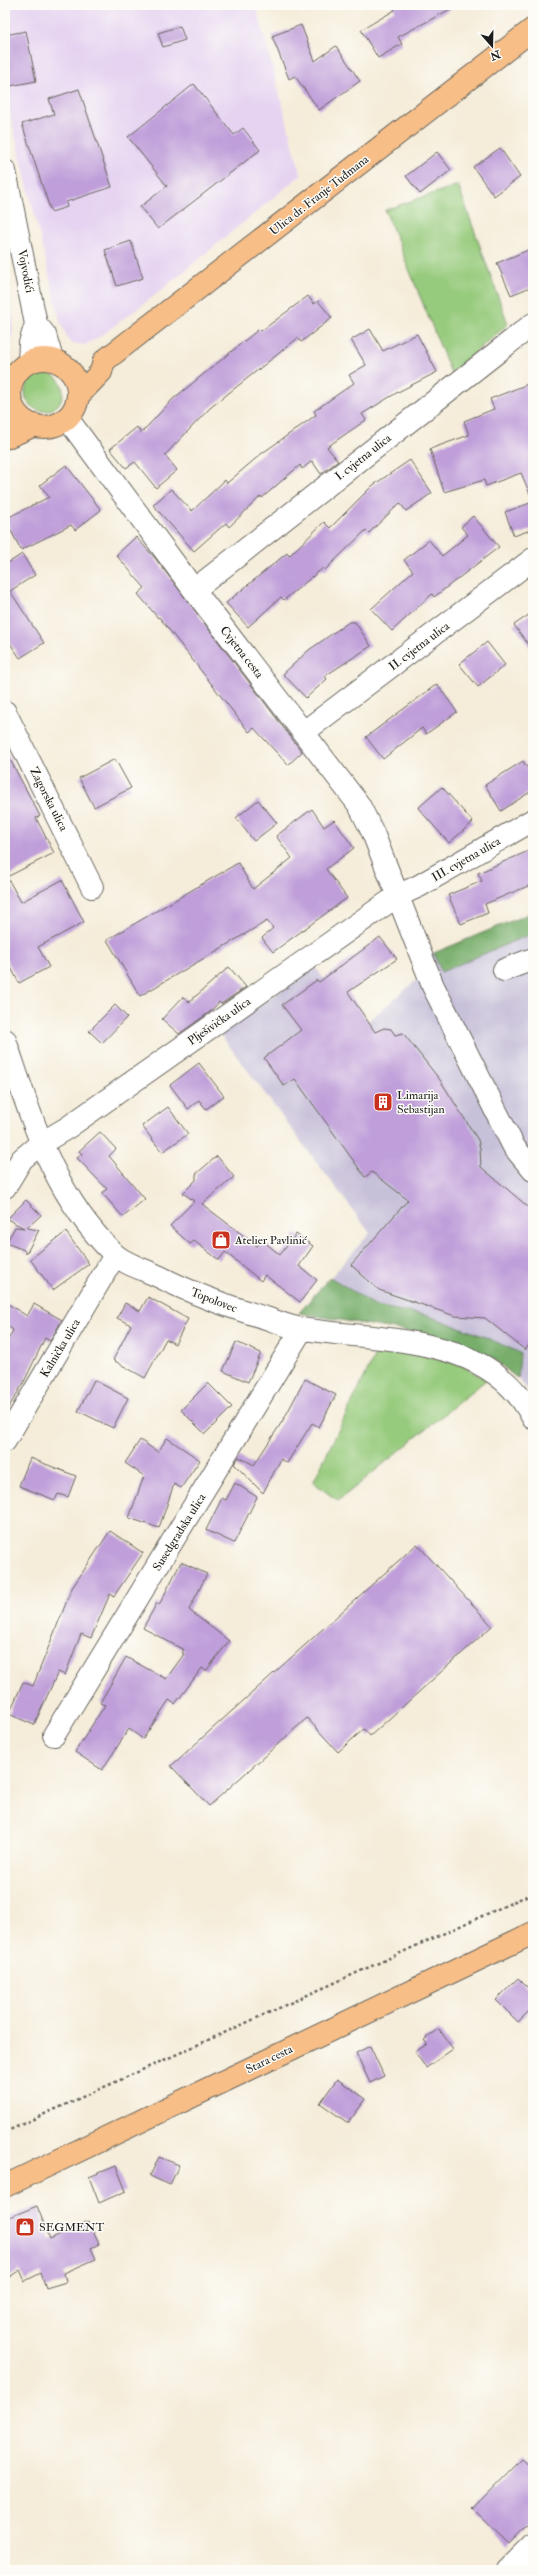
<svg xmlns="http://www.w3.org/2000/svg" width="538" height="2575" font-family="'IM FELL Double Pica',serif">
	<rect width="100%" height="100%" fill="#fdfcf7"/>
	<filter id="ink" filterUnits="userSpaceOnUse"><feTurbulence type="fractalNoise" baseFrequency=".025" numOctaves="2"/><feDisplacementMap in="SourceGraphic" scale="8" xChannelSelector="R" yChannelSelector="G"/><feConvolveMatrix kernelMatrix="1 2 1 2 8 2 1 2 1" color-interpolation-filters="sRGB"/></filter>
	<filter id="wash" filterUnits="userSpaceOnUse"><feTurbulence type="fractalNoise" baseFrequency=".012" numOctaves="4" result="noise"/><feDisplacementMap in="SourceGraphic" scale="16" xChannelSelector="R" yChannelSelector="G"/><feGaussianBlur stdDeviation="0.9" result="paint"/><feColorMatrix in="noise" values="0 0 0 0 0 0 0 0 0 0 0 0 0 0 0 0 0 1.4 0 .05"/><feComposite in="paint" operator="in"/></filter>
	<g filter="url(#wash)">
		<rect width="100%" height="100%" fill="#f5edda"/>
		<path fill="#e5d3f1" d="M5 5H256L301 175 154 296 99 337 85 345 70 343 61 324 5 93Z
			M5 274 13 320 12 336 5 351Z"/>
		<path fill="#c7c0d9" d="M533 912V1395L518 1379 495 1360 466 1345 424 1334 299 1313 370 1233 220 1034 315 967 360 1028 419 978 413 962Z"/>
		<path fill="#96ca7c" stroke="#59734c" d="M458 185 508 324 451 373 385 210Z
			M25 392a19 19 0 1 1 38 0a19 19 0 1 1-38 0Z
			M380 1345 461 1365 486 1380 338 1501 313 1482Z"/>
		<path fill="#78ae6c" stroke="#4a6544" d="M533 912V933L441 972 434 953Z
			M330 1277 376 1306 429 1316 483 1336 520 1353 518 1379 495 1360 466 1345 424 1334 299 1313Z"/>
		<g id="blocks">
			<path fill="#bf9ed9" d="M392 5H458L398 37 402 44 378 58 361 30 395 10Z
				M301 25 315 61 336 46 360 81 319 110 295 76 289 79 272 36Z
				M180 26 185 40 163 47 158 33Z
				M26 31 36 81 5 87V35Z
				M194 84 234 135 243 128 260 150 158 229 140 207 167 186 128 137Z
				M79 89 112 187 66 202 67 207 51 212 22 124 54 114 49 99Z
				M500 148 520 177 494 196 473 167Z
				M437 152 451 170 420 194 406 176Z
				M131 241 143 278 117 286 105 250Z
				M533 248V286L511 295 497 263Z
				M308 296 314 304 318 301 332 318 301 342 298 338 210 408 165 455 177 470 156 488 135 462 126 468 110 449 137 427 141 433 173 399 259 329 261 331Z
				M370 329 383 351 417 334 437 372 398 392 362 414 366 420 327 447 338 461 321 474 312 461 302 469 300 465 262 498 261 496 229 527 226 523 194 551 153 505 171 489 192 511 225 480 227 483 261 454 316 415 314 411 354 383 349 375 366 365 351 340Z
				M533 382V501L521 473 486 486 484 480 444 492 430 449 469 435 464 421 494 409 490 399Z
				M410 460 432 493 406 511 400 503 369 533 366 530 325 570 323 568 284 600 281 597 248 627 226 603 287 553 289 556 324 522 330 528 372 486Z
				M66 465 101 510 75 530 71 525 21 550 5 519 49 497 40 485Z
				M533 502V529L514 536 505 512Z
				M473 516 499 547 434 597 432 594 392 631 371 609 413 571 404 560 429 540 442 556 468 535 461 527Z
				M136 537 155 558 302 752 288 765 254 728 249 732 159 617 158 618 138 594 145 588 116 555Z
				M22 554 35 575 10 591 44 643 20 658 5 636V565Z
				M533 612V651L514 625Z
				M349 622H355L371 646 325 676 327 679 306 698 283 674 309 650Z
				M487 642 505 665 478 687 459 664Z
				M437 684 457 712 426 734 422 728 383 759 366 737Z
				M5 750 40 816 36 818 54 853 7 877 21 902 62 880 84 922 38 947 49 967 19 983 5 956Z
				M115 759 131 788 94 807 79 778Z
				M523 761 533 777V790L501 811 485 785Z
				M442 787 473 822 449 843 418 808Z
				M258 800 277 823 254 841 236 818Z
				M312 809 324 827 334 820 354 848 326 869 347 898 273 952 262 938 273 928 267 921 140 996 107 940 238 863 253 889 292 858 276 836Z
				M533 849V884L485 904 488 913 461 924 448 895 482 881 478 873Z
				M380 937 397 959 348 992 375 1032 384 1028 391 1029 395 1035 403 1033 440 1080 478 1140 480 1148 481 1167 533 1211V1340L525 1350 485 1318 455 1316 379 1290 351 1265 408 1200 372 1172 365 1177 295 1079 284 1086 264 1058 301 1030 282 1005 317 980 319 982Z
				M229 967 246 987 221 1004 219 1002 211 1011 179 1034 162 1019 183 997 189 1002Z
				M115 1005 127 1017 102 1043 89 1031Z
				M199 1063 224 1096 206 1109 199 1100 188 1109 170 1085Z
				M168 1107 188 1134 162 1152 142 1126Z
				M100 1132 116 1149 109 1156 145 1199 123 1217 102 1193 107 1189 77 1158 82 1154 79 1151Z
				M217 1156 234 1177 202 1204 257 1246 262 1240 280 1255 296 1234 313 1246 299 1266 317 1280 300 1302 265 1275 261 1281 225 1252 219 1260 194 1241 190 1244 170 1226 194 1201 183 1193 196 1180V1174Z
				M26 1200 41 1215 27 1228 39 1230 26 1254 24 1250 6 1243 15 1227 24 1228 7 1219Z
				M66 1232 89 1264 53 1290 30 1259Z
				M148 1297 188 1319 175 1344 166 1339 145 1378 113 1360 131 1325 117 1318 125 1303 140 1311Z
				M5 1302 27 1316 34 1304 62 1320 50 1341 45 1338 23 1384 5 1413V1346L13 1330 5 1324Z
				M236 1342 261 1353 248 1382 223 1371Z
				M305 1379 336 1395 319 1427 312 1423 287 1463 281 1459 263 1493 234 1464 239 1457 254 1465 285 1417Z
				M94 1380 128 1398 113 1428 78 1411Z
				M208 1383 232 1407 205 1434 181 1410Z
				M167 1438 200 1460 181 1488 174 1484 159 1528 129 1518 144 1476 125 1463 140 1440 158 1452Z
				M30 1458 76 1476 68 1497 58 1494 55 1500 19 1486Z
				M235 1483 257 1497 234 1543 206 1530 222 1498 226 1500Z
				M110 1531 143 1553 114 1596 110 1594 91 1638 81 1634 65 1675 58 1672 34 1725 9 1714 23 1682 33 1686 72 1588Z
				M417 1544 492 1626 370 1736 364 1729 338 1752 307 1718 209 1806 171 1766Z
				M181 1562 207 1574 189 1610 229 1641 206 1671 202 1668 175 1704 169 1700 143 1739 129 1729 102 1770 75 1752 105 1705 100 1703 126 1657 166 1679 184 1654 182 1653 184 1650 143 1628 157 1603 159 1605Z
				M518 1978 533 1993V2007L518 2022 496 2000Z
				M439 2029 453 2049 426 2068 415 2052 427 2044 424 2040Z
				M370 2046 384 2076 370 2083 356 2053Z
				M337 2079 366 2099 348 2123 320 2103Z
				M159 2157 179 2165 170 2185 150 2176Z
				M116 2166 126 2191 99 2203 89 2177Z
				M37 2206 50 2239 88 2221 99 2244 91 2248 96 2259 64 2273 66 2282 46 2288 41 2273 25 2281 20 2270 5 2280V2219Z
				M522 2459 533 2469V2519L509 2544 473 2509Z"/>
		</g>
	</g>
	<g filter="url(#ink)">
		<use href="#blocks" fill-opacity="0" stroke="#68655e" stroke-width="1"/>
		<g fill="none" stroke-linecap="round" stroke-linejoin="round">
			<g stroke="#68655e" stroke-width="24">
				<path id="minor" d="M5 171 36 324 45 335 52 359
					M29 362 30 343 36 324
					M67 418 194 590 359 805 373 833 433 986 514 1147 533 1170
					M194 590 533 324
					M5 712 92 887
					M304 732 533 559
					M504 970 533 959
					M5 1040C32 1119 52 1193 113 1253 124 1264 146 1270 160 1277 195 1295 232 1308 269 1319 280 1323 292 1328 303 1329 383 1342 490 1333 533 1418
					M5 1187 22 1159 40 1144 67 1128 397 896 419 886 533 820
					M5 1441 115 1255
					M54 1735 302 1329
					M508 2570 533 2545"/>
			</g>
			<g stroke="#68655e" stroke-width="24">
				<path id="major" d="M10 393a34 34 0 1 1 68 0a34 34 0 1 1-68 0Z
					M78 396 101 372 104 361 533 29
					M5 438 35 425
					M5 2186 533 1933"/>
			</g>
			<path stroke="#68655e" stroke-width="2.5" stroke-dasharray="3 3" stroke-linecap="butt" d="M5 2132 533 1893"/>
			<use href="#minor" stroke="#fff" stroke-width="22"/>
			<use href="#major" stroke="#f7be87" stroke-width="22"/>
		</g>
	</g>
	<defs>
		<g id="building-square" transform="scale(1)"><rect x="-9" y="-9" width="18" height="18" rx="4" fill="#c8321e" stroke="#fdfcf7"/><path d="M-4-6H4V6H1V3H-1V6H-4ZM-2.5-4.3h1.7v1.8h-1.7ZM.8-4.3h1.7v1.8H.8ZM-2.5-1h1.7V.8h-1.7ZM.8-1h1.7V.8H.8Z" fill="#fff"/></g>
		<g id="shop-square" transform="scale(1)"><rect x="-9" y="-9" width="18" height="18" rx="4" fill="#c8321e" stroke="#fdfcf7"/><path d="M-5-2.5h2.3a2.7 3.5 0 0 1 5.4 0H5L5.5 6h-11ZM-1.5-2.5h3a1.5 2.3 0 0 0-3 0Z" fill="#fff"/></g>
	</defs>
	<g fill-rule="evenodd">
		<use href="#building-square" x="383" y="1102"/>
		<use href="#shop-square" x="221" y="1240"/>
		<use href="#shop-square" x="25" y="2227"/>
	</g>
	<g text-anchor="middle" stroke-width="3" stroke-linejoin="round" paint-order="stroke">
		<g font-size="12" fill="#1c1c1c" stroke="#fdfcf7">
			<text transform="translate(319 195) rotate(-38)" y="4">Ulica dr. Franje Tuđmana</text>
			<text transform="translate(26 271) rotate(79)" y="4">Vojvodići</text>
			<text transform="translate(363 457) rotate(-38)" y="4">I. cvjetna ulica</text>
			<text transform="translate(419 646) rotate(-37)" y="4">II. cvjetna ulica</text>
			<text transform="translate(242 652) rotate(52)" y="4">Cvjetna cesta</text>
			<text transform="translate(49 799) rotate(63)" y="4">Zagorska ulica</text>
			<text transform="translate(466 859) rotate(-30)" y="4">III. cvjetna ulica</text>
			<text transform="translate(219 1021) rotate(-35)" y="4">Plješivička ulica</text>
			<text transform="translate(214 1300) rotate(21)" y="4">Topolovec</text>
			<text transform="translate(60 1348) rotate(-59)" y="4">Kalnička ulica</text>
			<text transform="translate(179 1532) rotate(-58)" y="4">Susedgradska ulica</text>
			<text transform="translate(269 2059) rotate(-26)" y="4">Stara cesta</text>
		</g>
		<g font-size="12" fill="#1c1c1c" stroke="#fdfcf7" text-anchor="start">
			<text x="397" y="1099">Limarija<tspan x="397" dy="14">Sebastijan</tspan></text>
			<text x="235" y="1244">Atelier Pavlinić</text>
			<text x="39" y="2231">SEGMENT</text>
		</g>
	</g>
	<rect width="538" height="2575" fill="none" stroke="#fdfcf7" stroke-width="20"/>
	<g transform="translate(492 46) rotate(160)" stroke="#fdfcf7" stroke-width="3" paint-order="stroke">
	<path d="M0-3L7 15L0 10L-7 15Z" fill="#1c1c1c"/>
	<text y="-6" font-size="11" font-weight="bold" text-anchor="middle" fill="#1c1c1c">N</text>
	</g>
</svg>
